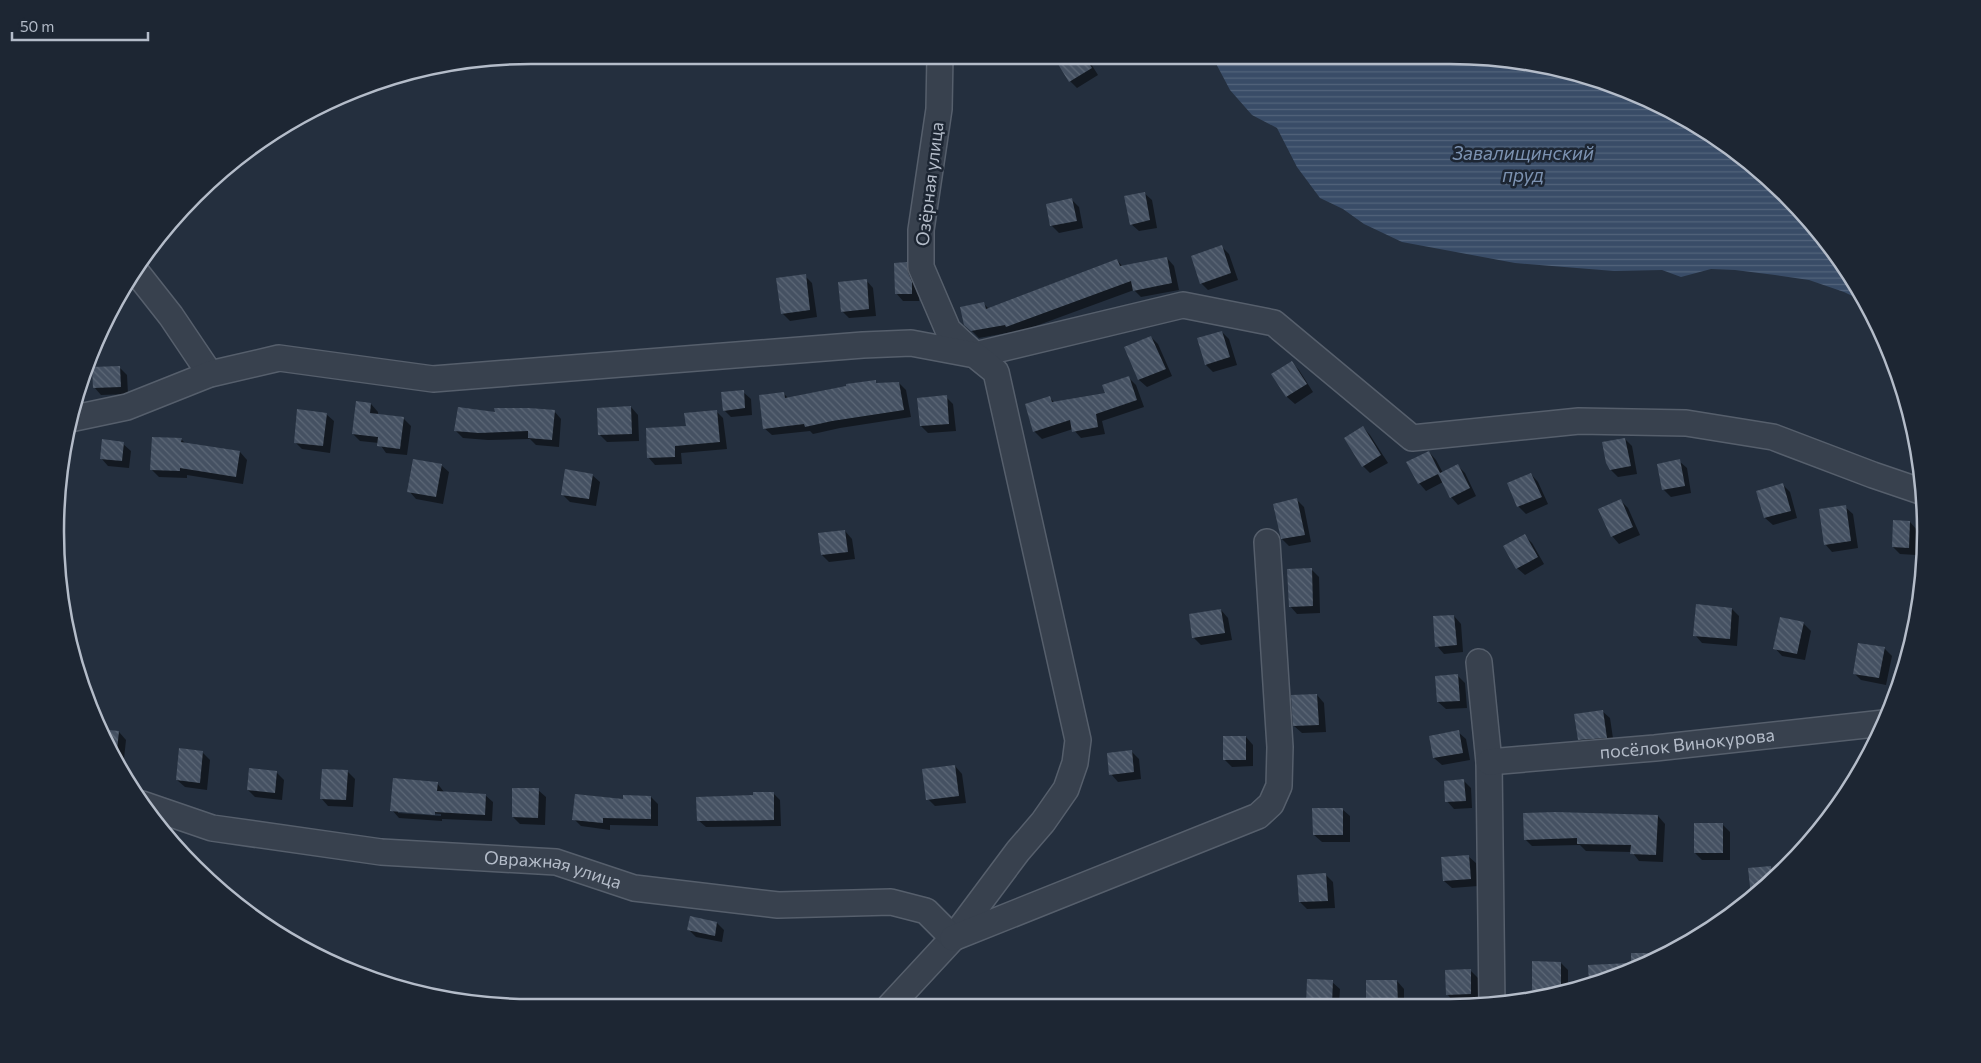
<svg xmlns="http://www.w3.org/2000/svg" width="1981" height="1063" font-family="Commissioner,sans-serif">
	<defs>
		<pattern id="water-rules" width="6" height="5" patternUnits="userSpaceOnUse" patternTransform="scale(1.25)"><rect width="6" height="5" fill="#394c67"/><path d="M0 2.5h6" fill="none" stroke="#53647b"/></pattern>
		<pattern id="building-back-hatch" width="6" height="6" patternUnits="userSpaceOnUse" patternTransform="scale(1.25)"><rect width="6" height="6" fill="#455162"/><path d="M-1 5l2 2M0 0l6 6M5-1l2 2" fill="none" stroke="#5d6877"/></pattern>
	</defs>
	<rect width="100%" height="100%" fill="#242f3e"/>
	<path fill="url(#water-rules)" d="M1212 56H1480L1573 71 1661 104 1740 154 1808 218 1862 293 1867 303 1844 292 1809 280 1775 275 1735 270 1711 269 1681 277 1662 270 1614 271 1515 263 1402 242 1364 224 1343 209 1320 198 1297 167 1277 128 1252 115 1230 90Z"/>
	<path fill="#0007" fill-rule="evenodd" d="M1064 56H1086L1098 75 1077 88 1070 81 1057 60Z
		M1144 193 1152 200 1157 228 1139 231 1131 224Z
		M1072 200 1079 207 1083 228 1059 233 1051 225Z
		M1222 247 1229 254 1238 280 1208 290 1201 283Z
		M1167 258 1174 266 1179 290 1141 297 1134 290 1014 334 1012 332 979 338 965 324 984 304 989 309 1117 260 1123 267Z
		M906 264 914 271 919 290V301H903L896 293Z
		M805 276 812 283 817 317 790 321 782 313Z
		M866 280 873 288 876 316 849 318 842 311Z
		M1222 332 1229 339 1237 365 1213 372 1206 365Z
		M1151 337 1158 344 1172 376 1147 387 1139 380 1126 348Z
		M1292 363 1299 370 1313 392 1295 404 1287 397 1273 375Z
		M119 367 127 375 128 394 101 395 94 387Z
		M1129 378 1136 385 1144 407 1102 421 1105 434 1081 438 1073 429 1042 439 1034 431 1050 398 1055 403 1107 394Z
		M875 382 878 384 899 383 906 390 911 417 840 428 813 434 810 431 772 435 764 428 784 394 788 398Z
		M743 392 751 399 752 415 731 417 724 410Z
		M946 397 953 404 956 431 928 433 921 426Z
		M371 404 378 412V415L404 419 411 426 407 455 386 453 379 443 360 441 353 434Z
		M631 407 638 415 639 441 607 442 599 434Z
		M554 411 561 419 559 447 536 445 530 439 488 440 463 438 456 431 496 414Z
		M716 411 723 418 727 449 681 453 682 464 655 465 648 457 687 428Z
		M326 414 334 421 330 453 302 449 295 442Z
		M1363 427 1370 435 1388 463 1370 473 1363 466Z
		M181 439 186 444 240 452 247 460 243 484 187 475V478L159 477 152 470Z
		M1625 439 1632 446 1637 474 1618 477 1611 470Z
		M123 444 131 451 129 468 108 466 101 458Z
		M1429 452 1436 460 1443 473 1458 466 1465 473 1476 496 1458 505 1451 497 1443 482 1426 491 1419 483Z
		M1679 461 1687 468 1691 493 1671 497 1664 490 1659 465Z
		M441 465 449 472 443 504 416 499 409 491Z
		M1531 474 1538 482 1548 504 1526 514 1518 506Z
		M592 475 600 482 596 506 570 502 563 495Z
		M1782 484 1790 492 1797 518 1773 525 1765 518Z
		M1297 500 1304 507 1311 542 1289 546 1282 539Z
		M1620 500 1628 508 1640 535 1619 544 1612 536Z
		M1845 507 1853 514 1858 548 1832 552 1825 544Z
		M1910 522 1917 530 1916 555 1900 554 1893 547Z
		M845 531 852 539 855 559 829 562 822 555Z
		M1525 536 1532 543 1544 564 1525 575 1517 568Z
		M1311 569 1319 577 1320 613 1297 614 1290 606Z
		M1732 609 1739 616 1737 646 1702 643 1695 635Z
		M1221 610 1228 618 1232 640 1201 645 1194 638Z
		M1454 616 1461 624 1463 652 1444 654 1437 646Z
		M1803 623 1811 631 1805 660 1782 656 1775 648Z
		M1884 648 1892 656 1886 685 1861 680 1854 673Z
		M1458 676 1465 683 1467 708 1446 709 1438 702Z
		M1317 695 1324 703 1326 732 1302 733 1294 726Z
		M1602 711 1610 718 1614 745 1586 747 1579 740Z
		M100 730 119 732 126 740 123 768 120 767Z
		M1458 732 1466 739 1470 760 1442 765 1434 758Z
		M1246 737 1253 745V766L1232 767 1224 759Z
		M202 752 210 760 207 790 185 787 177 780Z
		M1132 752 1139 759 1141 779 1118 782 1111 774Z
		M955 766 962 774 966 803 935 806 928 799Z
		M347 771 355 779 353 807 328 806 321 798Z
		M276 772 284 780 282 800 255 797 248 790Z
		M1464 781 1471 788 1472 808 1454 809 1447 801Z
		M437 783 444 792 485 795 493 802 492 821 442 819V821L399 818 392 810ZM398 810 441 814V816L398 813Z
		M538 790 546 797 545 825 520 824 513 817Z
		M773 793 780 800 781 826 706 827 698 820 754 797Z
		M651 797 658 804V826L610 825V830L581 826 574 819Z
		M1342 809 1350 816V842H1322L1314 835Z
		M1658 816 1665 824 1663 862 1639 861 1632 852 1586 851 1580 845 1532 846 1525 839Z
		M1722 824 1730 832V860H1702L1695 853Z
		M1468 856 1476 863 1478 886 1452 888 1444 881Z
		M1770 867 1777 873 1752 895Z
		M1326 875 1333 882 1335 908 1307 909 1300 902Z
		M717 923 724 930 722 942 696 937 689 930Z
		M1561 963 1568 970V989L1540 996 1533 989Z
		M1470 970 1478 978V1001L1454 1002 1447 994Z
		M1397 981 1404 989V1004L1367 1003Z
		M1332 982 1340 989 1339 1004 1307 1005Z"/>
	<path fill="url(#building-back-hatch)" d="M1053 56H1084L1092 68 1069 82Z
		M1145 192 1150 220 1130 225 1124 196Z
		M1072 198 1077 221 1050 226 1046 204Z
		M1222 245 1231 273 1200 284 1191 256Z
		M1167 257 1172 283 1133 291 1131 281 1006 327 1005 325 971 331 964 325 960 307 984 302 986 309 1117 259 1120 266Z
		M907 262 908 272 912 282V294H895L894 263Z
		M806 274 810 310 781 314 776 278Z
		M867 279 869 309 841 312 838 282Z
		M1222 331 1230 357 1205 365 1197 338Z
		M1151 336 1166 369 1138 380 1124 347Z
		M1292 361 1307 384 1286 397 1271 374Z
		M120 366 121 387 93 388 92 367Z
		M1129 376 1137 400 1096 414 1098 427 1072 432 1070 420 1033 432 1025 404 1050 396 1052 402 1105 393 1102 385Z
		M876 380V383L899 382 904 410 832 421 805 427 804 424 763 429 759 395 784 392 785 398 846 386V384Z
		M744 390 745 408 723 411 721 392Z
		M947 395 949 424 920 426 917 398Z
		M356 401 371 403 370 413 404 417 400 449 377 446 378 437 352 434Z
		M631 406 632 434 598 435 597 408Z
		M458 407 495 412 494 408H529L555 410 552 440 528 438V431L479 433 454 431Z
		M297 409 327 413 323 446 294 443Z
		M717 410 720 442 675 446V457L647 458 646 428 686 426 684 413Z
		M1363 426 1381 455 1362 467 1344 438Z
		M152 437 182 438 181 442 240 451 236 477 180 468V471L150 470Z
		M1625 438 1631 466 1610 470 1606 463 1602 442Z
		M102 439 124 442 122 461 100 459Z
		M1429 451 1440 473 1418 484 1406 462Z
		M413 459 442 464 436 497 407 492Z
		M1680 459 1685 486 1662 490 1657 464Z
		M1458 464 1470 488 1450 498 1438 474Z
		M565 469 593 474 589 499 561 495Z
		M1531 473 1542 497 1517 507 1507 483Z
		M1783 483 1791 511 1764 518 1756 491Z
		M1297 498 1305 535 1281 539 1273 504Z
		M1621 499 1633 527 1611 537 1598 509Z
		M1846 505 1851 541 1824 545 1819 509Z
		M1893 520 1910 521 1909 548 1892 547Z
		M845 530 848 552 821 555 818 533Z
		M1525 534 1538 557 1516 569 1503 546Z
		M1312 568 1313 606 1289 607 1287 569Z
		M1696 604 1732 608 1730 639 1693 636Z
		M1221 609 1225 633 1192 638 1189 614Z
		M1454 615 1457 645 1435 647 1433 616Z
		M1780 617 1804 622 1797 654 1773 649Z
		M1858 643 1885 647 1879 678 1853 674Z
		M1458 674 1460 701 1437 702 1435 676Z
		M1317 694 1319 725 1293 726 1291 695Z
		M1603 710 1607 738 1578 740 1574 714Z
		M99 729 119 731 116 760 106 741Z
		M1459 730 1463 753 1433 758 1429 736Z
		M1223 736H1246V760H1223Z
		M179 748 203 751 200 783 176 780Z
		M1132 750 1134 772 1109 775 1107 753Z
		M955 765 959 796 926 800 922 769Z
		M249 768 277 771 275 793 247 790Z
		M322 769 348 770 346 800 320 799Z
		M393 778 438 782 437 791 486 794 485 815 435 812V815L390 811Z
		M1464 779 1466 801 1445 802 1444 781Z
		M512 788H539L538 818 512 817Z
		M753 792H774V820L697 821 696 797 753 795Z
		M575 794 623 799V795L651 796V819L603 818V823L572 820Z
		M1312 808H1343V835H1313Z
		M1555 812 1658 815 1656 855 1630 854 1631 845 1577 844V838L1524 840 1523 813Z
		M1694 823H1723V853H1694Z
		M1469 855 1471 879 1443 881 1441 857Z
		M1771 866 1772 877 1751 896 1748 868Z
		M1326 873 1328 901 1299 902 1297 875Z
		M690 916 717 922 715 936 687 930Z
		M1631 953H1667L1632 972 1589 983 1588 965 1631 963Z
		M1532 961 1561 962V991L1532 990Z
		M1471 969V994L1446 995 1445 970Z
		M1307 979 1333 980 1332 1004 1306 1005Z
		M1366 980H1397L1398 1003H1366Z"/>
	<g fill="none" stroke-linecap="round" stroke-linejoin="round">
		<g stroke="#565f6c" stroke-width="28">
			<g id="minor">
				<path d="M940 55 939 109 921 230V267L948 330 975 355 1183 305 1274 323 1412 438 1579 421 1686 423 1773 437 1873 475 1923 492"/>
				<path d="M134 269 171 316 210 374"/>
				<path d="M70 419 127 407 210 374 279 358 433 379 863 345 911 343 975 355 996 372 1078 740 1075 763 1066 789 1043 822 1018 851 953 938 890 1006"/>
				<path d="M1479 662 1489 762 1492 1004"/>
				<path id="s1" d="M1489 762 1655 748 1884 723"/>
				<path id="s2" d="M142 804 212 828 381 852 556 862 634 888 778 905 891 902 926 911 953 938"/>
				<path d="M953 938 1258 816 1271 804 1279 786 1280 747 1267 542"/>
			</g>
		</g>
		<use href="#minor" stroke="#38414e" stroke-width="25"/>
	</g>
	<g text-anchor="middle" stroke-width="5" stroke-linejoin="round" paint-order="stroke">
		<g font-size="18" fill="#b4bcc9" stroke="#1d2633">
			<text transform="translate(930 184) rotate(-83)" y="6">Озёрная улица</text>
			<text dy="6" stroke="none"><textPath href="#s1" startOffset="199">посёлок Винокурова</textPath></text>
			<text dy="6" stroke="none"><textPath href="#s2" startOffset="418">Овражная улица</textPath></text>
		</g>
		<g font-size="19" font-style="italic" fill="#7c92b1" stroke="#1d2633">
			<text x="1523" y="160">Завалищинский<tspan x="1523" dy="22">пруд</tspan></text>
		</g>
	</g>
	<path d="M0 0H1981V1063H0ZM531 64H1450A467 467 0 0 1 1917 531V532A467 467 0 0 1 1450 999H531A467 467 0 0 1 64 532V531A467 467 0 0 1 531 64Z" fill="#1d2633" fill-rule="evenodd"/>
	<path fill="none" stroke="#b4bcc9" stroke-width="2.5" d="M531 64H1450A467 467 0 0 1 1917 531V532A467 467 0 0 1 1450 999H531A467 467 0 0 1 64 532V531A467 467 0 0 1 531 64Z"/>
	<path d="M12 32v8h136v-8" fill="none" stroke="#b4bcc9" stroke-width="2.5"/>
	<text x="20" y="32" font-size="15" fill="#b4bcc9" stroke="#1d2633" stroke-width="4" paint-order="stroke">50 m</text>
</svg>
